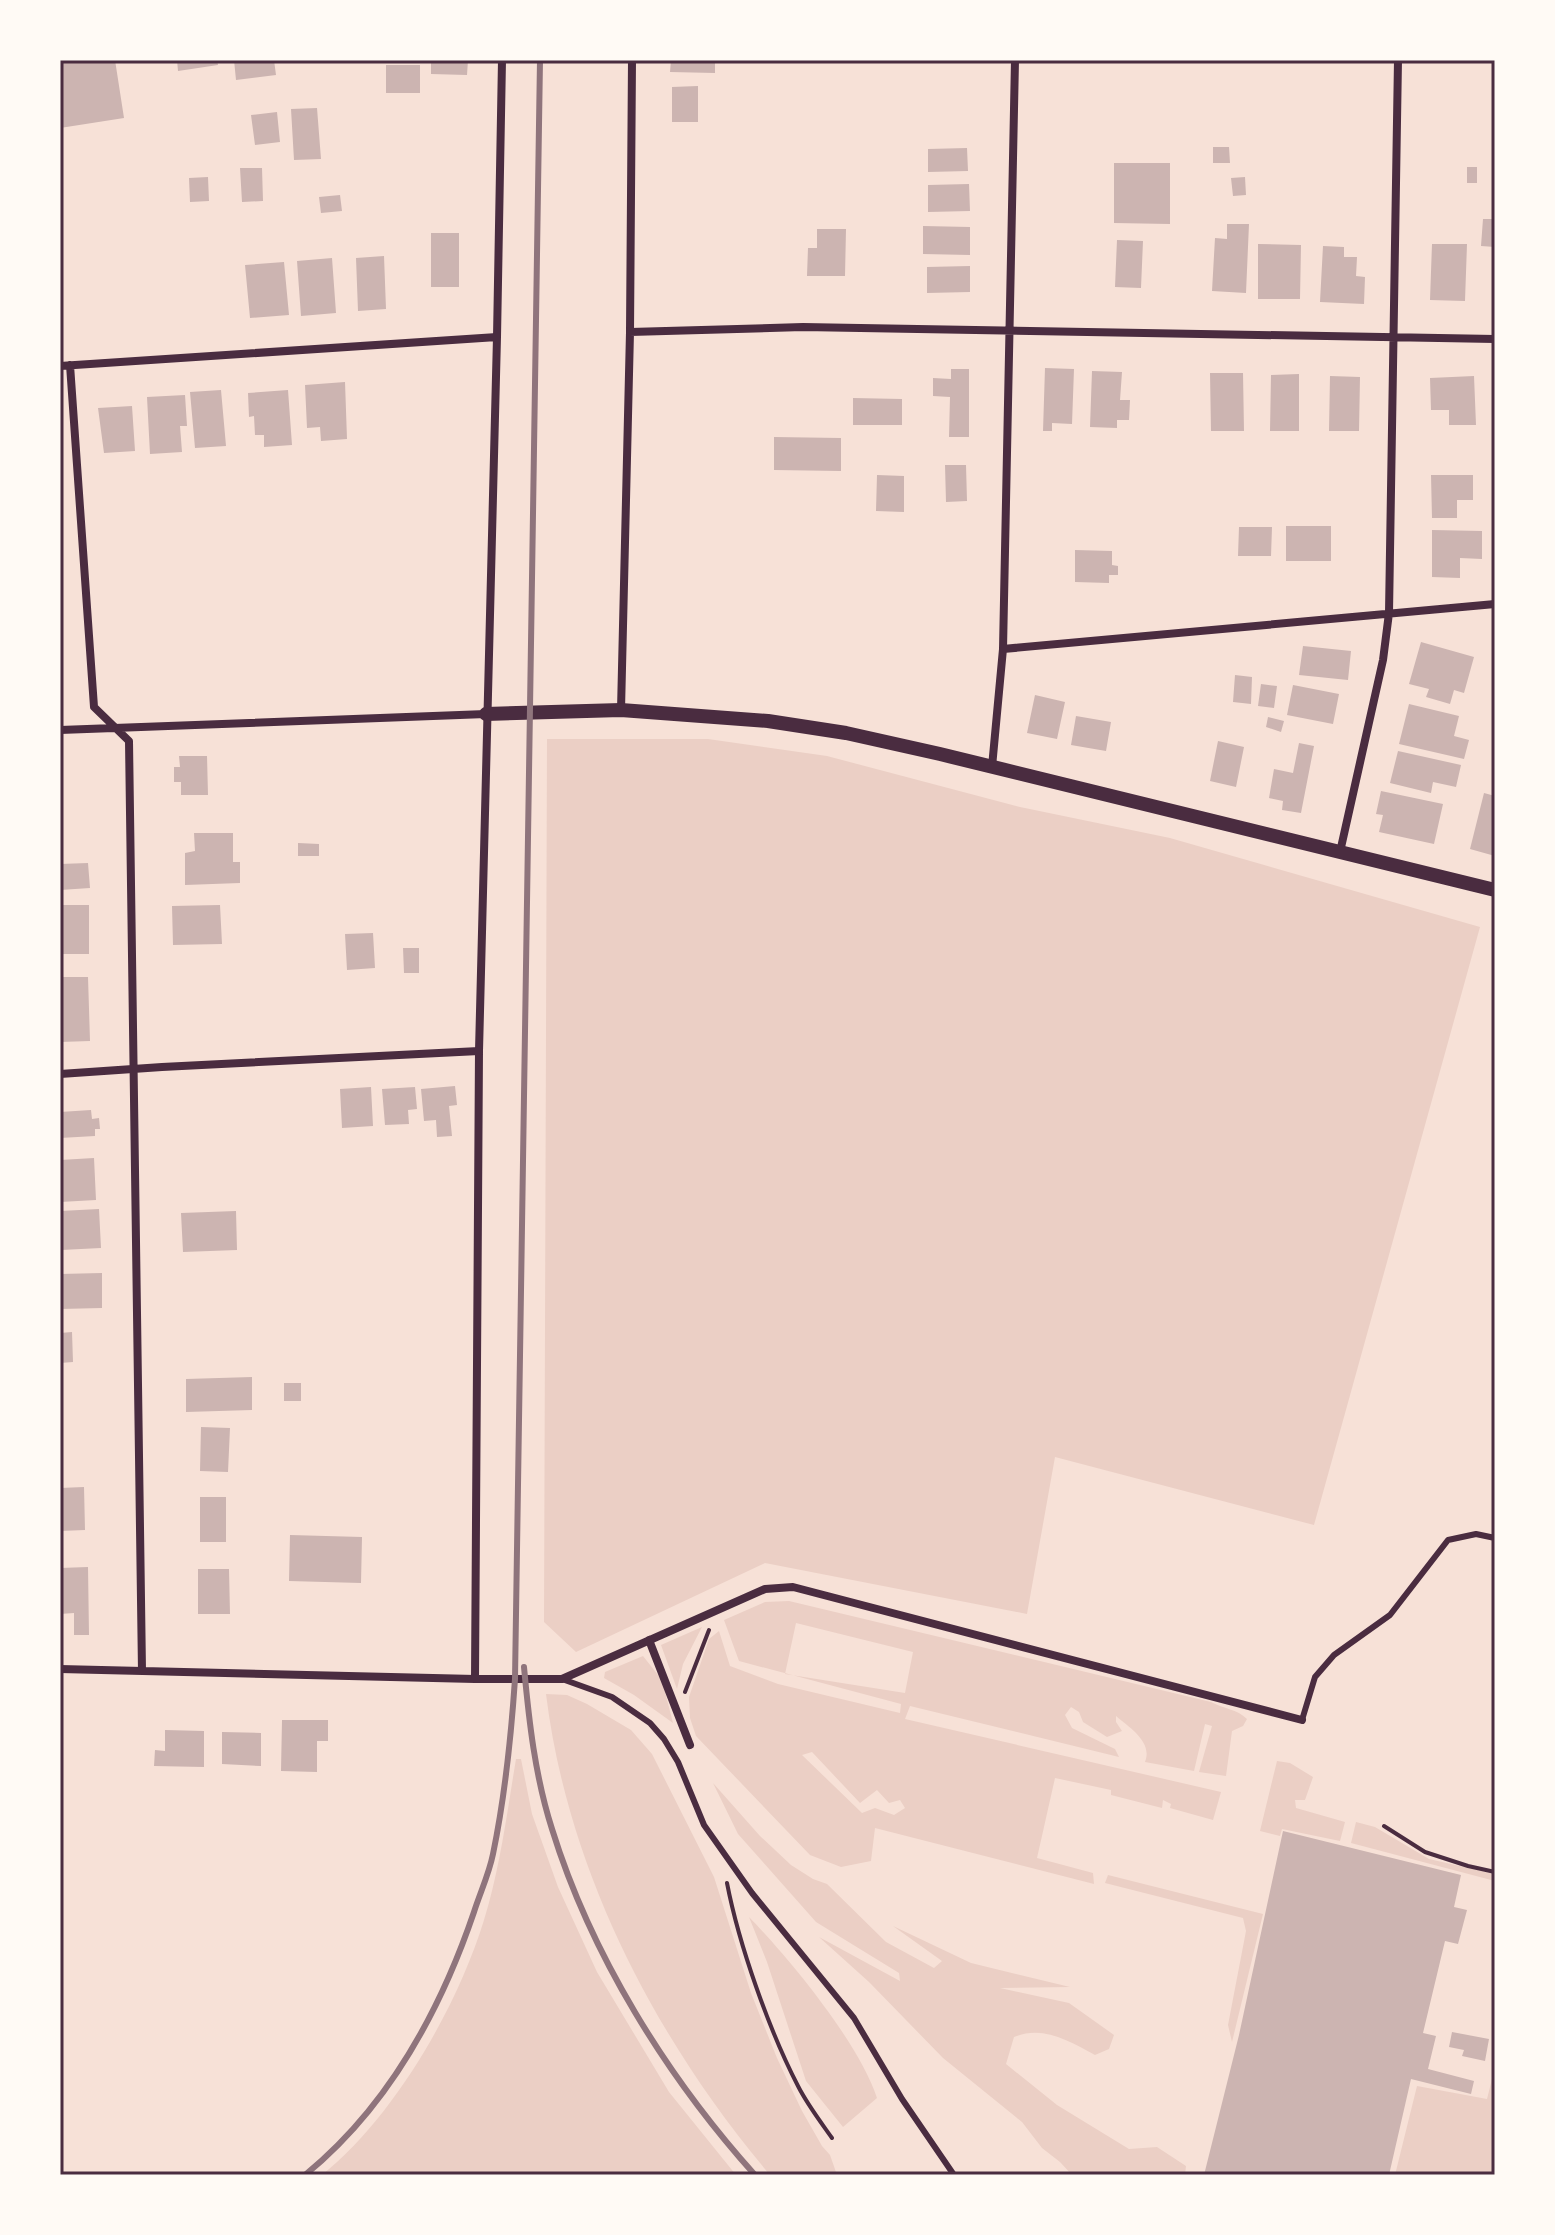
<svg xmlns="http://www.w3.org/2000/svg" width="1555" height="2235" font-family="'Nunito Sans',sans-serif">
	<rect width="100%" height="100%" fill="#f7e1d7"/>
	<path fill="#ebcfc5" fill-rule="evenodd" d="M547 739H708L827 756 1020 807 1170 838 1480 927 1314 1525 1055 1457 1027 1614 765 1563 576 1652 544 1622Z
		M789 1601 1211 1702C1224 1709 1237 1709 1247 1719L1243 1726 1232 1731 1226 1776 1199 1772 1212 1726 1205 1724 1194 1771 1145 1762C1153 1742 1130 1728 1116 1716V1722L1122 1731 1107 1737 1083 1722 1079 1712 1071 1707 1065 1715 1072 1728 1115 1749 1119 1757 910 1706 905 1719 1221 1792 1213 1820 1170 1808 1171 1804 1163 1800 1162 1808 1111 1795V1790L1055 1778 1037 1858 1093 1873 1094 1884 875 1828 871 1861 841 1867 810 1855 696 1736 690 1718 689 1697 709 1639 719 1631 730 1666 778 1684 900 1713 901 1704 739 1661 724 1620 765 1602ZM796 1623 913 1652 905 1693 785 1674ZM812 1752 860 1803 877 1790 889 1803 900 1800 905 1808 894 1815 875 1808 862 1813 802 1755Z
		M702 1627 683 1664 677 1689 661 1645Z
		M643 1656 662 1680 673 1723 634 1695 604 1678 605 1672Z
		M546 1694 567 1695 587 1704 631 1730 652 1754 714 1877 751 1993 777 2058 802 2111 822 2146 830 2155 837 2175H770C656 2040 568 1872 546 1694Z
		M516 1759H521L532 1814 558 1887 597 1972 669 2092 736 2175H322C394 2117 457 2008 484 1920 500 1868 507 1813 516 1759Z
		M1277 1761 1290 1763 1313 1777 1305 1800H1295L1296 1808 1345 1822 1340 1841 1282 1829 1280 1836 1260 1831Z
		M713 1783 760 1836 791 1865 813 1879 827 1884 886 1942 934 1968 942 1961 893 1926 971 1963 1070 1987 1000 1988 1069 2003 1114 2035 1109 2049 1095 2055C1069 2041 1043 2025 1014 2037L1006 2064 1057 2105 1129 2149 1157 2147 1186 2166 1185 2175H1072L1060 2162 1042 2148 1022 2122 943 2058 869 1982 819 1937 900 1981 899 1973 816 1922 738 1834Z
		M1356 1822 1375 1827 1429 1859 1495 1874V1881L1351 1843Z
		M1108 1875 1263 1914 1232 2042 1228 2025 1246 1931 1243 1918 1105 1883Z
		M749 1917C790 1959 859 2043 877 2098L843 2127 806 2081 767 1962Z
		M1495 2067V2175H1395L1417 2086 1487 2099Z"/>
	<path fill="#ccb4b1" d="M60 60H69L70 63 115 60 124 118 60 128Z
		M177 60H217L218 65 178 71Z
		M234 60H274L276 75 236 80Z
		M431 60H468L467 75 431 74Z
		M671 60H715V73L670 72Z
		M386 65H420V93H386Z
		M698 86V122H672V87Z
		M317 108 321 159 294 160 291 109Z
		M277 112 280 142 255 145 251 115Z
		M1213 147H1229L1230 163H1213Z
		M967 148 968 171 928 172V149Z
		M1114 163H1170V224L1114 223Z
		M1467 167H1477V183H1467Z
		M240 168H262L263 201 242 202Z
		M208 177 209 201 190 202 189 178Z
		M1245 177 1246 195 1233 196 1231 178Z
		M969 184 970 211 928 212V185Z
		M340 195 342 211 321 213 319 197Z
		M1483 219H1495V247L1481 246Z
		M1227 224H1249L1246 293 1212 291 1215 238 1227 239Z
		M923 226 970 227V255L923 254Z
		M817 229H846L845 276H807L808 248H817Z
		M431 233H459V287H431Z
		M1117 240 1143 241 1141 288 1115 287Z
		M1258 244 1301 245 1300 299H1258Z
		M1432 244H1467L1465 301 1430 300Z
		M1323 246 1344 247V257H1357L1356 276 1365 277 1364 304 1320 302Z
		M384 256 386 309 358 311 356 258Z
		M332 258 336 313 301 316 297 261Z
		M284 262 289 315 250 318 245 265Z
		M970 266V292L927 293V267Z
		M1045 368 1074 369 1072 424 1052 423V431H1043Z
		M951 369H969V437H949L950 397 933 396V378L951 379Z
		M1092 371 1122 372 1120 400H1130L1129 420H1117V428L1090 427Z
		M1210 373H1243L1244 431H1211Z
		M1299 374V431H1270L1271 375Z
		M1330 376 1360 377 1359 431H1329Z
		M1474 376 1476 425H1449V410H1431L1430 378Z
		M345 382 347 439 321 441 320 427 307 428 305 385Z
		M221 390 226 446 195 448 190 392Z
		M288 390 292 445 264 447V435H255L254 416 249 417 248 393Z
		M185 395 187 426H180L182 452 150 454 147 397Z
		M853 398 902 399V425H853Z
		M132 406 135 451 104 453 98 408Z
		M774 437 841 438V471L774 470Z
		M945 465H966L967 501 946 502Z
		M877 475 904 476V512L876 511Z
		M1431 475H1473V500H1457V518H1432Z
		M1286 526H1331V561H1286Z
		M1239 527H1272L1271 556H1238Z
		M1432 530 1482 531V559L1460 558V578L1432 577Z
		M1075 550 1112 551V565L1118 566V575H1109V583L1075 582Z
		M1421 642 1474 657 1464 693 1454 690 1450 704 1426 697 1429 689 1409 684Z
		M1303 646 1351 651 1348 680 1299 675Z
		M1235 675 1252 677 1251 704 1233 702Z
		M1261 684 1277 686 1274 708 1258 706Z
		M1293 685 1339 694 1333 724 1287 715Z
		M1035 695 1065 702 1057 739 1027 733Z
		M1409 704 1459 716 1454 736 1469 740 1464 759 1399 744Z
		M1076 716 1111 722 1106 751 1071 745Z
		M1268 717 1284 721 1281 732 1266 727Z
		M1218 741 1244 747 1236 787 1210 781Z
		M1299 743 1314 746 1301 813 1282 810 1283 801 1269 798 1274 769 1293 773Z
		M1398 751 1461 765 1456 787 1433 782 1431 793 1390 783Z
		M179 756H207L208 795H181V782H174V767H180Z
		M1381 791 1443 804 1434 844 1379 832 1383 815 1376 814Z
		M1484 793 1495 796V856L1470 849Z
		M194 833H233V862H240V883L185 885V853L195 851Z
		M298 843 319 844V856H298Z
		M88 863 90 888 60 890V864Z
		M60 905H89V954H60Z
		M220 905 222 944 173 945 172 906Z
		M373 933 375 968 347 970 345 934Z
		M403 948H419V973H404Z
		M60 977H88L90 1041 60 1042Z
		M455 1086 457 1105 449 1106 452 1136 437 1137 436 1120 424 1121 421 1089Z
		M371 1087 373 1126 342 1128 340 1089Z
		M415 1087 417 1109 408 1110 409 1124 385 1125 382 1089Z
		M91 1110 92 1119 99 1118 100 1129H95V1136L60 1138V1112Z
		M94 1158 96 1200 60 1202V1160Z
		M99 1209 101 1248 61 1250 60 1211Z
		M236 1211 237 1250 183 1252 181 1213Z
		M102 1273V1308L60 1309V1274Z
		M72 1332 73 1362 60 1363V1333Z
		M252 1377V1410L186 1412V1379Z
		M284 1383H301V1401H284Z
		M201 1427 230 1428 228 1472 200 1471Z
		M84 1487 85 1530 60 1531V1488Z
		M200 1497H226V1542H200Z
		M290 1535 362 1537 361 1583 289 1581Z
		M88 1567 89 1635H74V1613L60 1614V1568Z
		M198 1569H229L230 1614H198Z
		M282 1720H328V1741H317V1772L281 1771Z
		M165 1730 204 1731V1767L154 1766 155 1750 165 1751Z
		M222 1732 261 1733V1766L222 1764Z
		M1283 1831 1461 1875 1454 1907 1467 1910 1458 1944 1445 1941 1423 2033 1436 2036 1428 2069 1474 2081 1471 2094 1411 2079 1389 2175H1204L1239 2035Z
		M1452 2032 1489 2039 1485 2061 1462 2056 1464 2050 1449 2047Z"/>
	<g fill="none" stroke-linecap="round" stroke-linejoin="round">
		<path stroke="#4a2c40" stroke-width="4" d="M685 1692 709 1630
			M1384 1826 1425 1852 1468 1866 1495 1872
			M727 1883C739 1945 769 2030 798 2086 807 2104 820 2121 832 2138"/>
		<path stroke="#4a2c40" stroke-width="6" d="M562 1679 612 1697 650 1723 664 1739 678 1762 704 1825 752 1893 854 2018 902 2099 954 2175
			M1302 1720 1315 1677 1334 1655 1390 1615 1448 1540 1476 1534 1495 1538"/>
		<path stroke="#4a2c40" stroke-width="8" d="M630 332 803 327 1495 339
			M70 365 94 707 129 741 142 1671
			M60 366 497 337
			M1003 649 1495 604
			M621 710 630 332 632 60
			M60 730 486 714
			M992 767 1003 649 1015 60
			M1340 852 1383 660 1389 613 1398 60
			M60 1074 162 1067 479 1051
			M649 1640 690 1745
			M60 1669 475 1679H562L765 1589 793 1587 1302 1720
			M475 1679 479 1051 497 337 502 60"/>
		<path stroke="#4a2c40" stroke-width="14" d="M486 714 621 710 768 721 846 733 940 754 1495 890"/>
		<path stroke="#8f747c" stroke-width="6" d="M524 1667C529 1721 535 1776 552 1829 591 1955 667 2077 755 2175
			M305 2175C387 2108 440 2012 474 1912 480 1893 489 1874 493 1854 505 1796 511 1738 515 1679L540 60"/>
	</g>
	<rect width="1555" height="2235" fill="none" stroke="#fffaf5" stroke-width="124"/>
	<rect x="62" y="62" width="1431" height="2111" fill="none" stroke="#4a2c40" stroke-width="3"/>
</svg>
